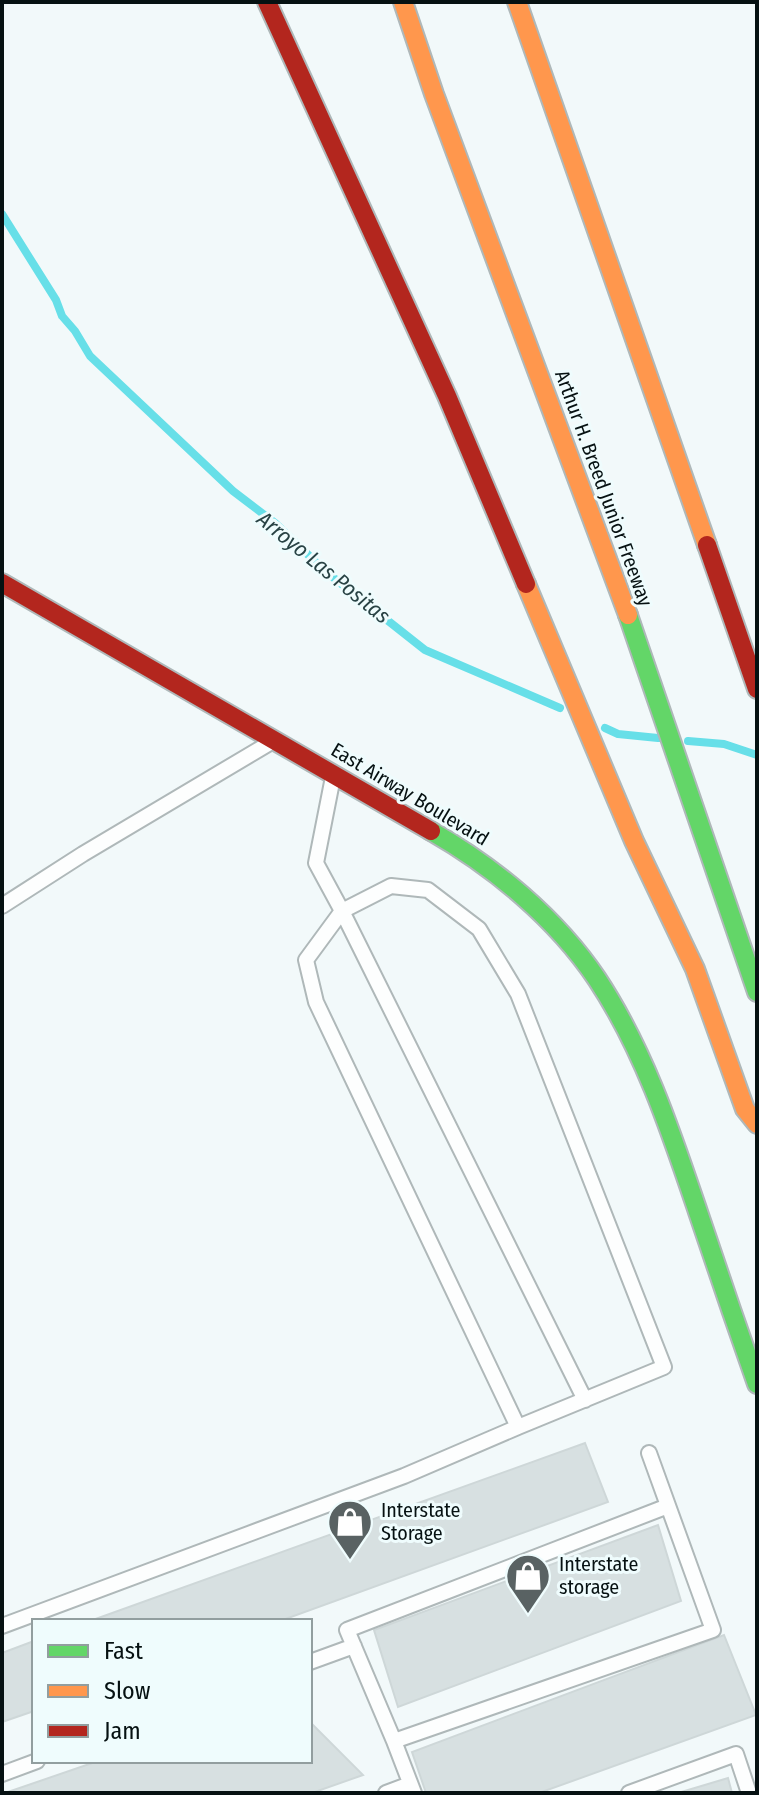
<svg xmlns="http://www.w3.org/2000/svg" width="759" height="1795" font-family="'Fira Sans Condensed',sans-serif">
	<rect width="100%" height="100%" fill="#f2f9fa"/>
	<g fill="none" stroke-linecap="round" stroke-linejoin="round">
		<path stroke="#67dfe8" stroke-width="8" d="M2 214 56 300 62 316 75 331 90 356 233 491 275 523 325 571 425 650 560 708
			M605 728 618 734 658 738
			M688 741 724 744 757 755"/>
	</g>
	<path fill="#d7e0e1" stroke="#ced7d8" stroke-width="2" d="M585 1443 608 1502 280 1621H90Z
		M658 1525 681 1601 398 1707 374 1630Z
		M724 1635 756 1715 539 1793H426L412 1752Z
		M34 1641V1711L2 1722V1653Z
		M310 1722 363 1775 312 1793H5L98 1761H310Z
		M728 1778 732 1793H678Z"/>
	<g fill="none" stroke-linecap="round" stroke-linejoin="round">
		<g stroke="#afb8b9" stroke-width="18">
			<path id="lane" d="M2 906 83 854 268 744
				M518 1427 664 1367 518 994 479 929 428 890 391 886 342 911 585 1400
				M2 1626 404 1476 518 1427 316 1002 306 960 342 911 316 863 333 777
				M310 1662 354 1646
				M394 1741 347 1630 668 1506
				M2 1774 37 1761
				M386 1793 410 1784
				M414 1793 394 1741 713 1630 649 1453
				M629 1793 736 1754 749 1793"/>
		</g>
		<g stroke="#afb8b9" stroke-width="22">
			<path id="fast" d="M628 615 757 992
				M431 831C494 867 556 918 597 979 644 1050 671 1132 698 1212 717 1269 737 1327 757 1384"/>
		</g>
		<g stroke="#afb8b9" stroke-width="22">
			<path id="slow" d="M403 2 434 94 628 615
				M517 2 707 545
				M526 584 634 841 695 969 745 1109 757 1124"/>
		</g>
		<g stroke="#afb8b9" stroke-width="22">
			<path id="jam" d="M267 2 447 396 526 584
				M707 545 757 689
				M2 583 431 831"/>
		</g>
		<use href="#lane" stroke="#fdfefe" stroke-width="14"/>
		<use href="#fast" stroke="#63d668" stroke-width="18"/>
		<use href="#slow" stroke="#ff974d" stroke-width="18"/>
		<use href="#jam" stroke="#b3261e" stroke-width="18"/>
	</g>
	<defs>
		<g id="shop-pin" transform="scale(2.3)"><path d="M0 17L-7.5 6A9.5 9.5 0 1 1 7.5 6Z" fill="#596263" stroke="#effcfd"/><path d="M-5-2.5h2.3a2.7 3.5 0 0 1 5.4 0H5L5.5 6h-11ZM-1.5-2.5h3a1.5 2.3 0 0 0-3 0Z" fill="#fff"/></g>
	</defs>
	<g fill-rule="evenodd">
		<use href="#shop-pin" x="350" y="1522"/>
		<use href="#shop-pin" x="528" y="1576"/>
	</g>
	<g text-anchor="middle" stroke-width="6" stroke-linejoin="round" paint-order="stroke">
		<g font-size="20" fill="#061112" stroke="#effcfd">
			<text transform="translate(604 488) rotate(70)" y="7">Arthur H. Breed Junior Freeway</text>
			<text transform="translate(410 794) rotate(31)" y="7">East Airway Boulevard</text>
		</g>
		<g font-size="20" fill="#061112" stroke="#effcfd" text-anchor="start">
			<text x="381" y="1517">Interstate<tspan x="381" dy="23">Storage</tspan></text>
			<text x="559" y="1571">Interstate<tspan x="559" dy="23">storage</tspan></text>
		</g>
		<g font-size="22" font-style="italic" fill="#294345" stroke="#effcfd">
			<text transform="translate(324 567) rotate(39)" y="8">Arroyo Las Positas</text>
		</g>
	</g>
	<rect width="759" height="1795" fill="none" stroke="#061112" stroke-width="8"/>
	<rect x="32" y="1619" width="280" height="144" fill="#effcfd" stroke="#929e9f" stroke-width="2"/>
	<rect x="48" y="1645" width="40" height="12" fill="#63d668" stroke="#929e9f" stroke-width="2"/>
	<text x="104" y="1659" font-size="24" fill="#061112">Fast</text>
	<rect x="48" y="1685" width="40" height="12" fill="#ff974d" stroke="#929e9f" stroke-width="2"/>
	<text x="104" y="1699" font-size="24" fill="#061112">Slow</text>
	<rect x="48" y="1725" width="40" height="12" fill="#b3261e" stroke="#929e9f" stroke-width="2"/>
	<text x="104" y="1739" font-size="24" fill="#061112">Jam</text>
</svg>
